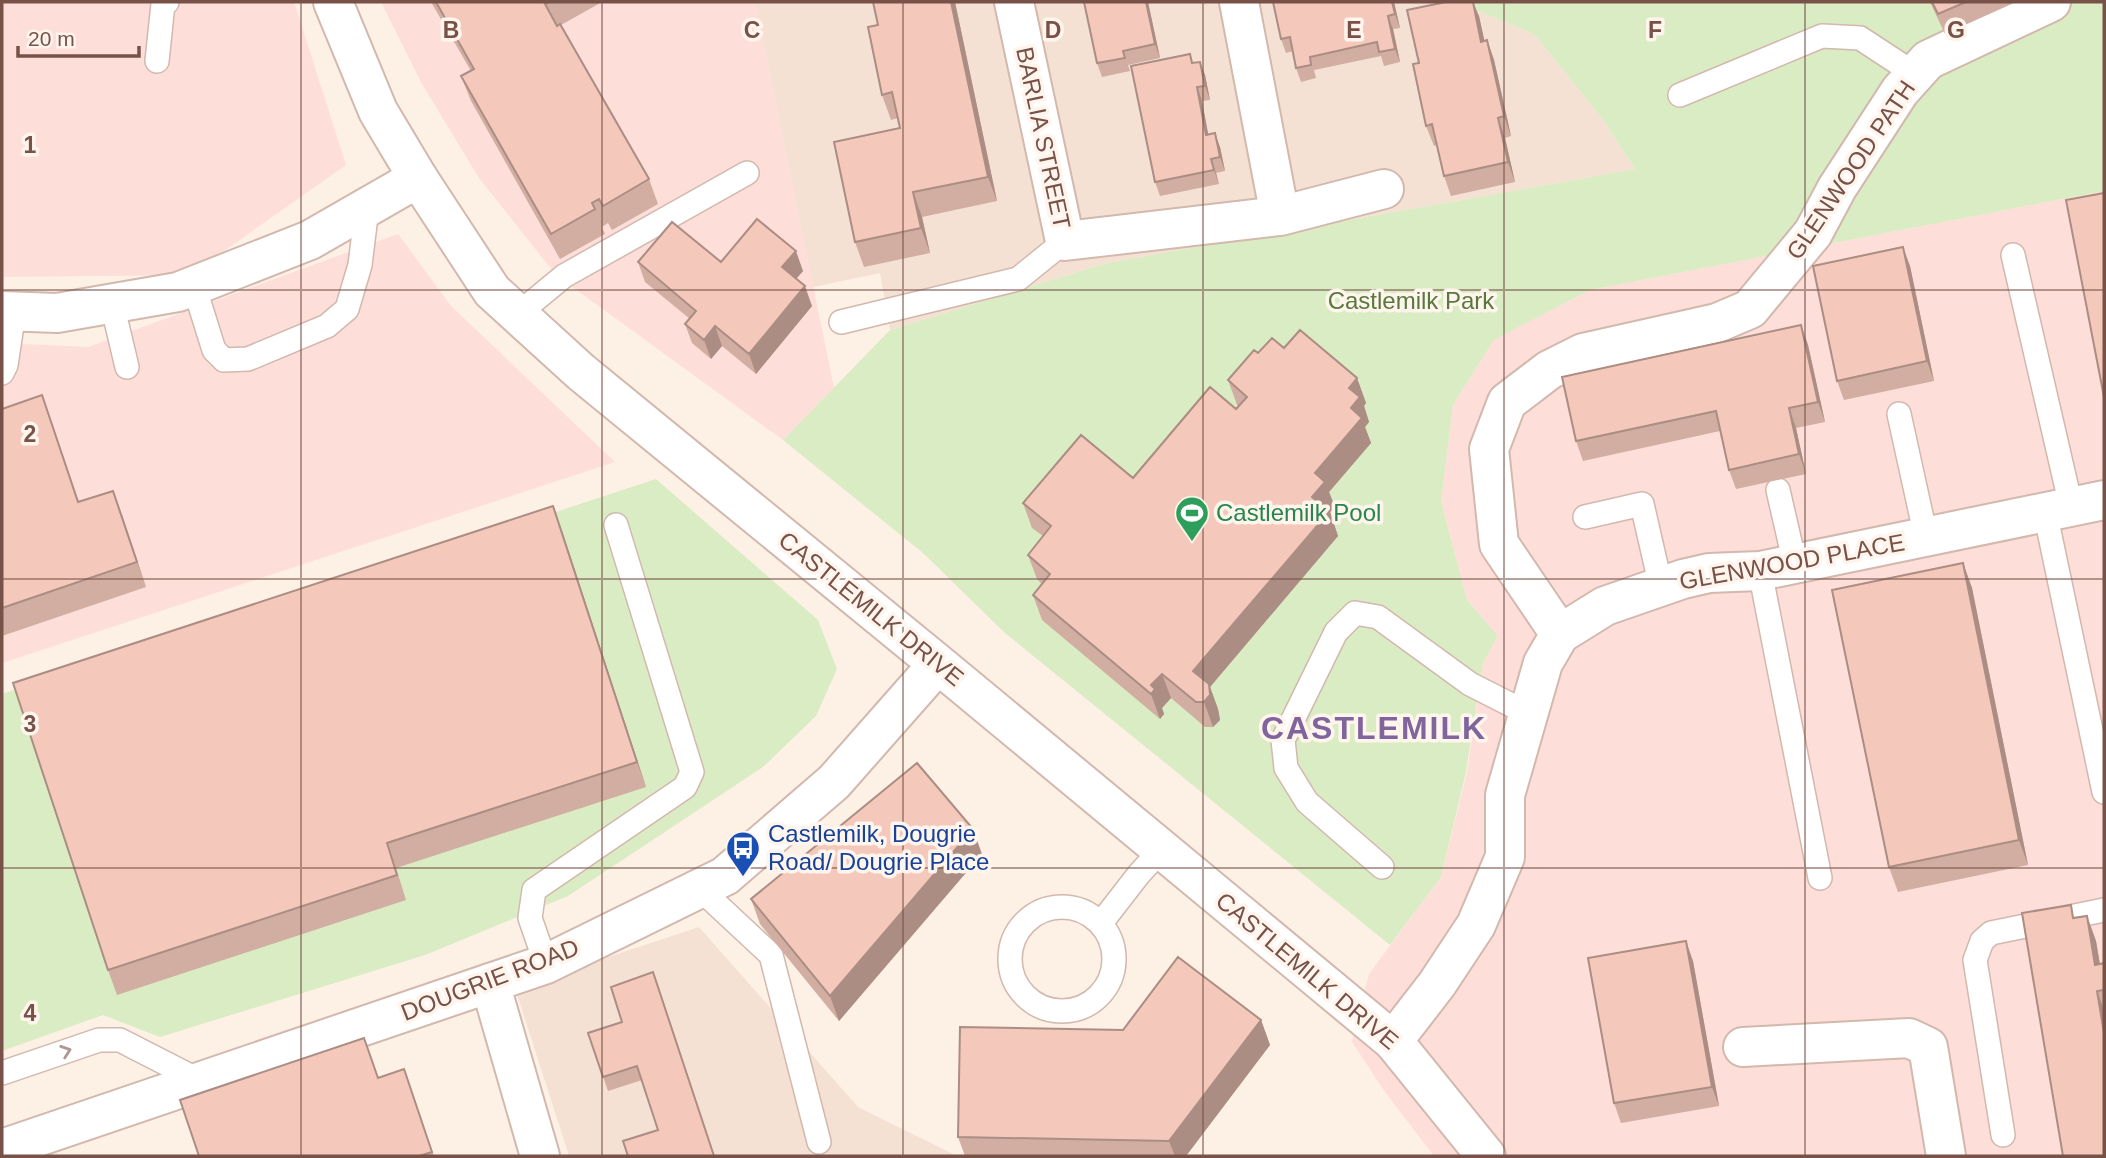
<svg xmlns="http://www.w3.org/2000/svg" width="2106" height="1158" font-family="Arial,sans-serif">
	<rect width="100%" height="100%" fill="#fdf0e5"/>
	<path fill="#f5e1d3" d="M755 2H1456L1534 34 1603 120 1635 169 1107 263 890 330 880 273 813 287Z
		M699 927 858 1107 957 1156H569L515 988Z"/>
	<path fill="#feded9" d="M2 2H294L346 165 190 275 2 277Z
		M381 2H755L834 388 783 440 556 275 479 178 422 84Z
		M2104 191V1156H1434L1385 1092 1352 1042 1369 974 1441 877 1467 772 1483 663 1498 636 1467 600 1441 501 1453 405 1494 340 1590 290Z
		M398 234 451 306 615 462 2 663V343L88 347Z"/>
	<path fill="#daecc3" d="M1456 2H2104V191L1590 290 1494 340 1453 405 1441 501 1467 600 1498 636 1483 663 1466 772 1441 877 1390 945 1005 633 923 553 783 440 890 330 1107 263 1635 169 1603 120 1534 34Z
		M656 479 818 620 837 669 816 716 763 767 568 896 425 955 160 1037 103 1015 2 1051V694Z"/>
	<g fill="none" stroke-linecap="round" stroke-linejoin="round">
		<g stroke="#d2b8ad" stroke-width="26">
			<path id="service" d="M157 61 163 4 167 2
				M1680 95 1822 36 1860 38 1915 74
				M2013 255 2071 506
				M194 286 214 350 224 360 248 359 327 326 347 309 360 265 367 208
				M112 304 127 367
				M518 314 564 276 747 173
				M841 322 1018 279 1065 241
				M2 373 6 365 14 312
				M1899 414 1926 537
				M1778 490 1795 564
				M2045 512 2104 792
				M1585 517 1642 504 1661 587
				M1760 571 1820 878
				M1382 867 1307 802 1286 768 1283 740 1336 632 1355 613 1378 617 1470 684 1527 713
				M698 887 771 955 819 1142
				M1010 959a52 52 0 1 1 104 0a52 52 0 1 1-104 0Z
				M1101 923 1139 874 1162 849
				M546 964 530 918 534 890 685 787 692 772 616 525
				M2 1073 99 1040H120L202 1082
				M2003 1135 1975 960 1982 941 1991 933 2104 910"/>
		</g>
		<g stroke="#d2b8ad" stroke-width="42">
			<path id="minor" d="M1014 2 1065 241 1280 216 1384 189
				M1239 2 1280 216
				M2 311 57 313 178 292 310 240 418 178
				M1560 634 1499 544 1489 449 1507 402 1549 370 1583 353 1717 323 1750 309 1813 233 1837 188 1900 91 1928 60 2051 2
				M490 983 540 1156
				M1393 1041 1437 984 1476 925 1505 857V795L1543 663 1560 634 1605 606 1683 579 1709 573 1760 571 2104 500
				M1743 1047 1909 1038 1928 1047 1946 1156"/>
		</g>
		<g stroke="#d2b8ad" stroke-width="42">
			<path id="tertiary" d="M333 2 378 111 418 178 492 291 581 372 938 664 1393 1041 1486 1156
				M2 1149 546 964 725 876 834 782 938 664"/>
		</g>
		<use href="#service" stroke="#fff" stroke-width="23"/>
		<use href="#minor" stroke="#fff" stroke-width="38"/>
		<use href="#tertiary" stroke="#fff" stroke-width="38"/>
	</g>
	<path fill="#d2ada1" d="M431 2H602L561 25 649 179 658 204 612 230 608 223 602 227 605 234 560 259 471 101 461 76 471 71Z
		M955 2 997 201 922 217 930 253 864 267 855 242 900 128 898 118 891 120 882 95 878 25Z
		M1084 2H1148L1160 58 1128 65 1130 71 1102 77 1097 63Z
		M1394 2 1400 28 1393 29 1400 62 1384 66 1381 56 1314 70 1316 78 1301 82 1296 68 1293 51 1286 53 1281 39Z
		M1930 2H2016L1945 34Z
		M1479 16 1484 41 1487 40 1494 60 1511 136 1505 138 1515 182 1451 196 1444 176 1437 145 1434 146 1426 126 1419 63Z
		M1200 62 1205 75 1210 100 1202 101 1208 134 1220 147 1225 171 1216 173 1219 184 1160 196 1155 182 1193 63Z
		M638 262 803 271 796 279 812 306 756 374 722 346 711 359 692 343 685 324 690 319 645 282Z
		M1910 266 1934 381 1844 400 1837 381Z
		M1801 325 1808 345 1825 422 1796 428 1806 474 1736 489 1729 470 1720 431 1583 461 1576 441Z
		M1284 348 1357 378 1366 403 1364 406 1369 422 1365 427 1371 443 1329 492 1335 507 1330 512 1338 536 1210 687 1218 709 1220 720 1213 727H1205L1171 698 1162 708 1164 714 1160 719 1042 620 1033 595 1042 584 1037 579 1028 555 1043 536 1032 528 1023 503 1133 478 1236 409 1239 406 1237 405 1228 380 1258 353Z
		M2 409 51 420 79 502 113 491 146 587 2 636Z
		M562 531 646 787 396 868 406 900 117 995 108 970Z
		M1963 563 1972 588 2028 865 1898 892 1889 867Z
		M982 854 839 1021 760 924 751 899Z
		M2087 916 2096 941 2100 964 2104 963V1156L2075 918Z
		M1693 961 1719 1106 1621 1123 1614 1103Z
		M653 972 658 986 714 1156H628L623 1141 658 1130 642 1080 608 1091 588 1033 622 1022 611 987Z
		M1261 1020 1270 1045 1186 1156H965L958 1137 1123 1030Z
		M404 1069 434 1156H199L378 1078Z"/>
	<path fill="#ab8d83" d="M951 2H955L997 201 988 177Z
		M1146 2H1148L1160 58 1155 44Z
		M1392 2H1394L1400 28 1395 14Z
		M1473 2 1479 16 1489 61 1481 42Z
		M1388 16 1393 29 1400 62 1395 49Z
		M1487 40 1494 60 1511 136 1504 116Z
		M1200 62 1205 75 1210 100 1205 86Z
		M1197 87 1202 101 1211 149 1206 135Z
		M1498 118 1505 138 1515 182 1508 162Z
		M1215 133 1220 147 1225 171 1220 157Z
		M1211 159 1216 173 1219 184 1214 170Z
		M913 192 922 217 930 253 921 228Z
		M1903 247 1910 266 1934 381 1927 361Z
		M796 251 803 271 789 287 782 267Z
		M805 286 812 306 756 374 749 354Z
		M1801 325 1808 345 1825 422 1818 402Z
		M715 326 722 346 711 359 704 340Z
		M1357 378 1366 403 1364 406 1369 422 1365 427 1371 443 1329 492 1335 507 1330 512 1338 536 1210 687 1218 709 1220 720 1213 727 1193 671 1312 497 1315 473 1351 408 1349 388Z
		M1789 408 1796 428 1806 474 1799 454Z
		M113 491 122 515 146 587 137 562Z
		M553 506 562 531 646 787 637 762Z
		M1963 563 1972 588 2028 865 2019 840Z
		M1162 674 1171 698 1162 708 1164 714 1160 719 1151 694V685Z
		M973 829 982 854 839 1021 830 996Z
		M2087 916 2096 941 2104 989 2095 965Z
		M1686 941 1693 961 1719 1106 1712 1087Z
		M2097 991 2104 1010V1033Z
		M1261 1020 1270 1045 1186 1156H1175L1169 1141Z"/>
	<path fill="#f4c9bb" stroke="#ab8d83" stroke-width="2" d="M436 2H549L545 4 557 26 560 24 649 179 603 206 599 199 592 203 595 209 551 234 461 76 474 69Z
		M873 2H951L988 177 913 192 921 228 855 242 834 142 900 128 892 92 882 95 868 27 878 25Z
		M1084 2H1146L1155 44 1123 51 1125 58 1097 63Z
		M1273 2H1392L1395 14 1388 16 1395 49 1379 52 1377 42 1310 57 1311 65 1296 68 1290 37 1281 39Z
		M1446 2H1473L1481 42 1487 40 1504 116 1498 118 1508 162 1444 176 1432 124 1426 126 1413 64 1419 63 1407 10Z
		M1932 2H1966L1938 14Z
		M1190 54 1192 63 1200 62 1205 86 1197 87 1206 135 1215 133 1220 157 1211 159 1214 170 1155 182 1131 66Z
		M2104 193V397L2066 200Z
		M757 219 796 251 782 267 805 286 749 354 715 326 704 340 685 324 696 311 638 262 672 222 721 262Z
		M1903 247 1927 361 1837 381 1813 266Z
		M1801 325 1818 402 1789 408 1799 454 1729 470 1716 411 1576 441 1562 377Z
		M1300 330 1357 378 1349 388 1360 397 1351 408 1362 418 1315 473 1325 482 1312 497 1329 512 1193 671 1209 684 1210 695 1204 702H1196L1162 674 1151 685 1155 689 1151 694 1033 595 1050 574 1028 555 1051 526 1023 503 1081 435 1133 478 1210 387 1236 409 1247 397 1228 380 1254 350 1258 353 1272 338 1284 348Z
		M42 395 78 502 113 491 137 562 2 608V409Z
		M553 506 637 762 387 843 397 875 108 970 13 683Z
		M1963 563 2019 840 1889 867 1832 590Z
		M917 763 973 829 830 996 751 899Z
		M2071 905 2073 918 2087 916 2095 965 2104 963V990L2097 991 2104 1033V1156H2063L2022 913Z
		M1686 941 1712 1087 1614 1103 1588 958Z
		M1178 957 1261 1020 1169 1141 958 1137 960 1027 1123 1030Z
		M653 972 714 1156H628L623 1141 658 1130 637 1066 603 1077 588 1033 622 1022 611 987Z
		M364 1038 378 1078 404 1069 432 1152 419 1156H199L180 1100Z"/>
	<defs><path id="oneway-chevron" d="M-2-3.5L2.5 0L-2 3.5" fill="none" stroke-width="1.6" stroke-linecap="round" stroke-linejoin="round" transform="scale(1.75)"/></defs>
	<use stroke="#ae9792" href="#oneway-chevron" transform="translate(66 1051) rotate(-19)"/>
	<path fill="none" stroke="#785249" stroke-width="2" stroke-opacity="0.55" d="M301 2V1156M602 2V1156M903 2V1156M1203 2V1156M1504 2V1156M1805 2V1156M2 290H2104M2 579H2104M2 868H2104"/>
	<defs>
		<g id="stadium-pin" transform="scale(1.75)"><path d="M0 17L-7.5 6A9.5 9.5 0 1 1 7.5 6Z" fill="#2e9e5b" stroke="#fff5ed"/><path d="M0-5a6.5 5 0 1 0 0 10a6.5 5 0 1 0 0-10ZM-3.5-1.8h7v3.6h-7Z" fill="#fff"/></g>
		<g id="bus-pin" transform="scale(1.75)"><path d="M0 17L-7.5 6A9.5 9.5 0 1 1 7.5 6Z" fill="#1a4fb4" stroke="#fff5ed"/><path d="M-5-6H5V4H4V6H2V4H-2V6H-4V4H-5ZM-3.5-4V0h7V-4ZM-3.5 1.2v1.5H-2V1.2ZM2 1.2v1.5H3.5V1.2Z" fill="#fff"/></g>
	</defs>
	<g fill-rule="evenodd">
		<use href="#stadium-pin" x="1192" y="513"/>
		<use href="#bus-pin" x="743" y="848"/>
	</g>
	<g text-anchor="middle" stroke-width="7" stroke-linejoin="round" paint-order="stroke">
		<g font-size="24" fill="#785249" stroke="#fff5ed">
			<text transform="translate(1043 138) rotate(78)" y="8">BARLIA STREET</text>
			<text transform="translate(1851 170) rotate(-56)" y="8">GLENWOOD PATH</text>
			<text transform="translate(1792 562) rotate(-10)" y="8">GLENWOOD PLACE</text>
			<text transform="translate(871 609) rotate(39)" y="8">CASTLEMILK DRIVE</text>
			<text transform="translate(1307 971) rotate(40)" y="8">CASTLEMILK DRIVE</text>
			<text transform="translate(490 980) rotate(-21)" y="8">DOUGRIE ROAD</text>
		</g>
		<g font-size="24" fill="#58793d" stroke="#fff5ed">
			<text x="1411" y="309">Castlemilk Park</text>
		</g>
		<g font-size="24" fill="#27864d" stroke="#fff5ed" text-anchor="start">
			<text x="1216" y="521">Castlemilk Pool</text>
		</g>
		<g font-size="24" fill="#164399" stroke="#fff5ed" text-anchor="start">
			<text x="768" y="842">Castlemilk, Dougrie<tspan x="768" dy="28">Road/ Dougrie Place</tspan></text>
		</g>
		<g font-size="32" font-weight="bold" letter-spacing="2" fill="#80649c" stroke="#fff5ed">
			<text x="1374" y="739">CASTLEMILK</text>
		</g>
	</g>
	<g font-size="23" text-anchor="middle" font-weight="bold" fill="#785249" stroke="#fff5ed" stroke-width="7" stroke-linejoin="round" paint-order="stroke">
		<text x="451" y="38">B</text>
		<text x="752" y="38">C</text>
		<text x="1053" y="38">D</text>
		<text x="1354" y="38">E</text>
		<text x="1655" y="38">F</text>
		<text x="1956" y="38">G</text>
		<text x="30" y="153">1</text>
		<text x="30" y="442">2</text>
		<text x="30" y="732">3</text>
		<text x="30" y="1021">4</text>
	</g>
	<rect width="2106" height="1158" fill="none" stroke="#785249" stroke-width="7"/>
	<path d="M18 46v10h121v-10" fill="none" stroke="#785249" stroke-width="3.5"/>
	<text x="28" y="46" font-size="21" fill="#785249" stroke="#fff5ed" stroke-width="5" paint-order="stroke">20 m</text>
</svg>
